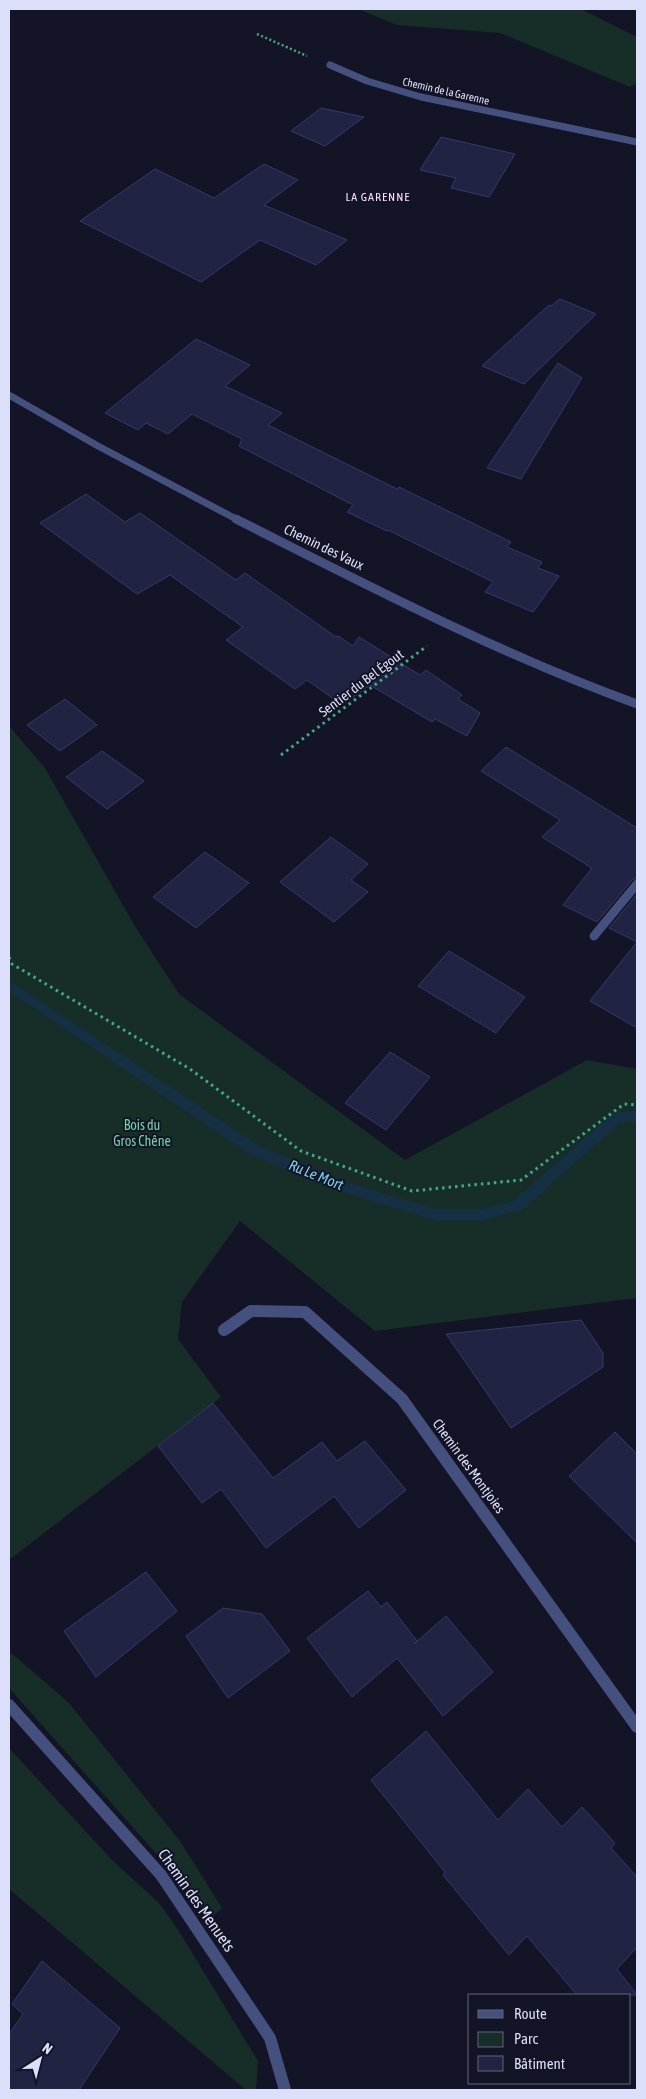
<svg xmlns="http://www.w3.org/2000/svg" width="646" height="2099" font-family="'Asap Condensed',sans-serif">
	<rect width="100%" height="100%" fill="#131425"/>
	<path fill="#162e27" d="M358 9H581L637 37V83L630 87 500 33 397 25Z
		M9 726 45 768 136 928 179 994 405 1160 587 1060 637 1069V1298L375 1331 240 1221 182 1302 178 1339 221 1397 9 1560Z
		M9 1651 69 1703 180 1841 222 1908 210 1919 161 1859 9 1688Z
		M9 1748 114 1862 159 1903 177 1928 258 2061 256 2090H246L9 1889Z"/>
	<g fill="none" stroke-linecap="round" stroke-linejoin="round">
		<path fill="#143042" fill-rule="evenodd" d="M9 980 259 1146 344 1181 436 1209H481L513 1201 612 1114 637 1110V1121L620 1123 522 1210 481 1221H436L342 1192 249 1154 9 991Z"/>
	</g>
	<path fill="#212343" stroke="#36396c" d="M321 108 364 117 325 146 291 131Z
		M441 137 515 154 489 197 451 188 456 178 420 170Z
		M264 164 298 180 264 205 347 240 316 265 260 240 201 282 80 221 155 169 214 198Z
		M560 299 596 314 524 384 482 366 549 305 551 306Z
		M196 339 250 365 225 386 282 413 268 425 397 489 399 487 511 542 507 547 542 562 538 568 559 576 533 612 485 592 493 582 388 530 387 531 347 512 353 505 239 446 242 439 192 414 168 434 146 423 138 430 105 413Z
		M558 363 582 378 521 479 487 468Z
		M86 494 125 522 140 513 236 580 245 573 336 637 338 636 353 646 359 637 420 675 426 670 462 695 458 699 480 713 467 736 435 719 432 722 370 685 342 705 307 680 295 689 226 640 243 627 170 575 137 594 40 523Z
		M65 699 97 725 60 751 27 725Z
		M506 747 637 828V878L632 880 597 922 563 905 592 868 542 837 560 820 481 771Z
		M102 751 144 781 107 809 66 777Z
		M331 837 368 864 351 880 368 892 334 922 280 882Z
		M205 852 249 883 196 928 153 897Z
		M637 894V1028L590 1001 637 942 609 928Z
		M449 951 525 997 496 1033 418 986Z
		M390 1052 430 1077 386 1130 345 1103Z
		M581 1320 603 1353V1367L511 1428 446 1334Z
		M213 1403 273 1478 322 1442 337 1461 365 1441 406 1490 359 1528 334 1496 266 1548 221 1489 202 1503 158 1446Z
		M615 1432 637 1454V1543L569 1476Z
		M146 1572 177 1611 96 1677 64 1631Z
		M368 1591 381 1607 387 1602 417 1641 414 1644 446 1616 493 1672 443 1716 397 1658 352 1697 307 1638Z
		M223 1608 262 1614 290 1651 228 1698 186 1636Z
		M426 1731 498 1820 528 1789 562 1827 582 1807 615 1843 611 1848 637 1877V1947L617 1969 637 1995H577L527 1936 509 1955 443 1875 445 1872 371 1780Z
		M42 1961 120 2028 79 2090H9V2034L23 2014 12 2004Z"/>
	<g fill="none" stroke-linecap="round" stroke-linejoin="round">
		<path stroke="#40a988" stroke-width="2.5" stroke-dasharray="2 2.5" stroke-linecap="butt" d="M257 34 307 56"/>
		<path stroke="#40a988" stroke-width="3" stroke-dasharray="2.5 4" stroke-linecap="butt" d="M281 755 427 646
			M9 957 12 964 190 1069 301 1151 412 1191 521 1180 624 1104 637 1105"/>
		<path stroke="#44507d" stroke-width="9" d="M594 936 637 884"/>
		<path stroke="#44507d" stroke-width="7" d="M330 65 367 81 421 97 637 142
			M9 395 98 446 238 520"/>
		<path stroke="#44507d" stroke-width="9" d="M236 519C367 585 499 654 637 704"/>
		<path stroke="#44507d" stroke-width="12" d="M224 1330 251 1311 305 1312 402 1399 637 1727
			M9 1705 161 1875 270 2038 285 2090"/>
	</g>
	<g text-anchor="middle" stroke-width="4" stroke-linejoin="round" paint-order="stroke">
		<g font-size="11" fill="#dbdffa" stroke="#131425">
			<text transform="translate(446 91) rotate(13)" y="4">Chemin de la Garenne</text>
		</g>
		<g font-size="12" letter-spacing="1" fill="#faddf7" stroke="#131425">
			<text x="378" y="201">LA GARENNE</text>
		</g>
		<g font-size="14" fill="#dbdffa" stroke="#131425">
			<text transform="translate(324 547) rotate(26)" y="5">Chemin des Vaux</text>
			<text transform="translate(361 683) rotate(-37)" y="5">Sentier du Bel Égout</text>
			<text transform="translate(469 1466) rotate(54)" y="5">Chemin des Montjoies</text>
		</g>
		<g font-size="14" fill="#70d1a1" stroke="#131425">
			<text x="142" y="1130">Bois du<tspan x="142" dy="16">Gros Chêne</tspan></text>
		</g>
		<g font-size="15" font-style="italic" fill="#77d3ec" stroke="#131425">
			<text transform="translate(316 1175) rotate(22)" y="5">Ru Le Mort</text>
		</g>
		<g font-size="16" fill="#dbdffa" stroke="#131425">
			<text transform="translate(197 1900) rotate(55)" y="6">Chemin des Menuets</text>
		</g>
	</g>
	<rect width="646" height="2099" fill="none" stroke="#dbdffa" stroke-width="20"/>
	<rect x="468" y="1994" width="162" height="90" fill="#131425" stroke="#63657a"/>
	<rect x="478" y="2010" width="25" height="8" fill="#44507d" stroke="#63657a"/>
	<text x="514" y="2019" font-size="15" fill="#dbdffa">Route</text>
	<rect x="478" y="2032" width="25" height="15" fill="#162e27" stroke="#63657a"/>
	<text x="514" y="2044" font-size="15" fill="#dbdffa">Parc</text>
	<rect x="478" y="2056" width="25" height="15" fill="#212343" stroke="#63657a"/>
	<text x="514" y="2069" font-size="15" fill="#dbdffa">Bâtiment</text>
	<g transform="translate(40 2059) rotate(36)" stroke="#131425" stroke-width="4" paint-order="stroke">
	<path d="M0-4L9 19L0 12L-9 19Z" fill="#dbdffa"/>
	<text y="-8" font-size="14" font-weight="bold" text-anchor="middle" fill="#dbdffa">N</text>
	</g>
</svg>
